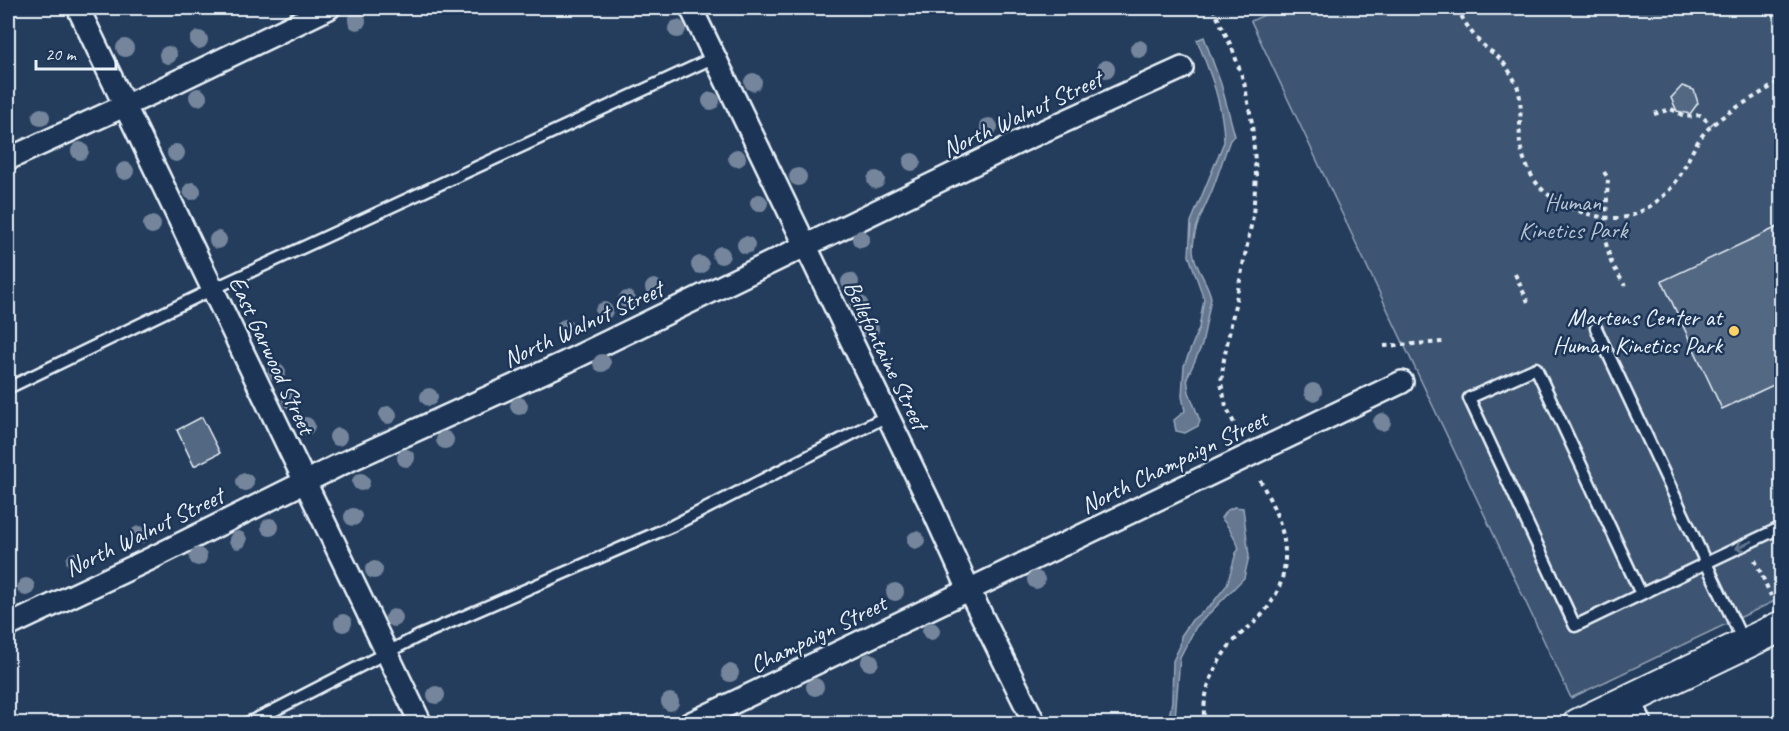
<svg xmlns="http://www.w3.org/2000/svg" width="1789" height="731" font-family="Caveat,sans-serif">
	<rect width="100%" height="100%" fill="#253d5d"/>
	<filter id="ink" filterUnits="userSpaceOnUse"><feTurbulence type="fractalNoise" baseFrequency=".0167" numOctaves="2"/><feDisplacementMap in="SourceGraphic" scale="12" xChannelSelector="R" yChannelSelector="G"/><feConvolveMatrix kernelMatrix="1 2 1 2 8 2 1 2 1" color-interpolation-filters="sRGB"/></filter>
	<g filter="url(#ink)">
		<path fill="#3e5472" stroke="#93a2b5" stroke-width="1.5" d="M1279 8H1781V598L1571 698 1251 21Z"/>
		<path fill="#657890" stroke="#99a8ba" stroke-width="1.5" d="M1204 37 1221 84 1235 136 1230 140C1223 158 1218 176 1211 193 1203 212 1193 228 1193 250 1194 268 1208 281 1211 298L1202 345 1187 378 1189 392 1200 421 1198 426 1185 433 1176 431 1174 420 1185 411 1182 396 1184 366 1199 328 1204 299 1189 256 1191 222 1224 142C1224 107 1210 72 1197 40Z
			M1234 507 1243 508 1249 556 1244 578 1196 627 1180 657 1175 719 1174 723H1168L1172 701 1173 661 1180 646 1181 636 1192 620 1211 605 1227 585 1236 553 1239 549C1237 540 1227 524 1221 518L1226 511Z"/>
		<path fill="#536782" stroke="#e8f1f8" stroke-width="1.5" d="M1682 86 1694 90 1698 103 1690 114 1677 111 1671 98Z
			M1782 225V381L1722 409 1662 281Z
			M202 417 220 453 194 466 177 430Z"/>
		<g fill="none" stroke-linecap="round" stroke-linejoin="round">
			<g stroke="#e8f1f8" stroke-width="15">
				<path id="service" d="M1596 328 1706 563 1782 527
					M8 388 213 289 715 57
					M1641 594 1536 368 1469 398 1575 626 1706 563 1744 643
					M245 724 273 711 419 636 672 526 887 416"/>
			</g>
			<g stroke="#e8f1f8" stroke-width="26">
				<path id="minor" d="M78 8 421 724
					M691 8 932 508 969 590 1035 724
					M8 159 157 91 329 8
					M8 626 150 559 337 466 566 362 1017 143 1182 68
					M1630 698 1641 724
					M689 724 1402 382"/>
			</g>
			<g stroke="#e8f1f8" stroke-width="34">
				<path id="secondary" d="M1578 724 1782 626"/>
			</g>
			<path stroke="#e8f1f8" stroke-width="4" stroke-dasharray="4.5 4.5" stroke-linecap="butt" d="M1213 8 1232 48 1244 82 1252 123 1256 175 1253 216 1224 359 1221 383 1226 406 1239 434
				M1457 8C1464 21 1471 34 1483 45 1488 50 1495 53 1500 59 1506 65 1511 74 1515 81 1525 100 1518 125 1520 144 1522 157 1530 176 1539 186 1557 207 1603 224 1630 216 1645 211 1661 200 1671 188 1686 171 1691 146 1707 130 1729 108 1757 98 1782 79
				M1654 114 1671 109 1686 117 1700 115 1712 125
				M1604 172 1608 178 1605 240 1611 262 1625 286
				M1515 274 1528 302
				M1384 346 1443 342
				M1755 560 1771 596
				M1204 724C1202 694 1213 666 1231 644 1238 636 1247 629 1255 622 1274 604 1286 580 1285 553 1285 526 1270 500 1258 476"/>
			<use href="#service" stroke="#1d3557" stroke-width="10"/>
			<use href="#minor" stroke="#1d3557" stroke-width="21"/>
			<use href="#secondary" stroke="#1d3557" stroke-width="30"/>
		</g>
		<g fill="#74869c">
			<circle cx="357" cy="21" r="9"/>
			<circle cx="677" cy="29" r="9"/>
			<circle cx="199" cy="40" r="9"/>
			<circle cx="125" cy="48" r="9"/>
			<circle cx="1139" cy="49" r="9"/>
			<circle cx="168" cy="55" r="9"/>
			<circle cx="1106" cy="69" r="9"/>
			<circle cx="753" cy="82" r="9"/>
			<circle cx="198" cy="97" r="9"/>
			<circle cx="711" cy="101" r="9"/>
			<circle cx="41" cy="117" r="9"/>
			<circle cx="989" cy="127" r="9"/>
			<circle cx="80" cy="151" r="9"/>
			<circle cx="176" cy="153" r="9"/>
			<circle cx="737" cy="158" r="9"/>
			<circle cx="912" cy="162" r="9"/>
			<circle cx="125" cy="171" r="9"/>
			<circle cx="798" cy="177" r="9"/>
			<circle cx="876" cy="180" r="9"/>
			<circle cx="192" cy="191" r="9"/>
			<circle cx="759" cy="203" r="9"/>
			<circle cx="152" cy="225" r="9"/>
			<circle cx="861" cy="239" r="9"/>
			<circle cx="218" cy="240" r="9"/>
			<circle cx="746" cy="245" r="9"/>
			<circle cx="721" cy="255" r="9"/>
			<circle cx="700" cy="265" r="9"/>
			<circle cx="850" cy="282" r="9"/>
			<circle cx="654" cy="288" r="9"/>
			<circle cx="627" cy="300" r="9"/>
			<circle cx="859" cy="304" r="9"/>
			<circle cx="604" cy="311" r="9"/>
			<circle cx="565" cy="328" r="9"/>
			<circle cx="870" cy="329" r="9"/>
			<circle cx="602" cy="363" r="9"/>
			<circle cx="277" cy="372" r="9"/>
			<circle cx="1313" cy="392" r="9"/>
			<circle cx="429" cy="397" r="9"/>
			<circle cx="291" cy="400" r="9"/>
			<circle cx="519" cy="406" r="9"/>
			<circle cx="388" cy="415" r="9"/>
			<circle cx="1382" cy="422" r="9"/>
			<circle cx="306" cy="426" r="9"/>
			<circle cx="338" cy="437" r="9"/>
			<circle cx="445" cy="440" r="9"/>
			<circle cx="406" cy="458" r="9"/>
			<circle cx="245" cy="482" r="9"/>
			<circle cx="361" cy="482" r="9"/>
			<circle cx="353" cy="517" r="9"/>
			<circle cx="270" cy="527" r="9"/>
			<circle cx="139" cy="535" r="9"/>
			<circle cx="238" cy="540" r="9"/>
			<circle cx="916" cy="540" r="9"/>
			<circle cx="198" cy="557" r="9"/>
			<circle cx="75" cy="561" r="9"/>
			<circle cx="374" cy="570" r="9"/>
			<circle cx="1036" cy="580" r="9"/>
			<circle cx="26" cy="587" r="9"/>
			<circle cx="895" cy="592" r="9"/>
			<circle cx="394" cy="618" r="9"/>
			<circle cx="343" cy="623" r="9"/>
			<circle cx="931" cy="631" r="9"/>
			<circle cx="870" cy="662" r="9"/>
			<circle cx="730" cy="673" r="9"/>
			<circle cx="815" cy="687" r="9"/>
			<circle cx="436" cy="695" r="9"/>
			<circle cx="670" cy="702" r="9"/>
		</g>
		<defs><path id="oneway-shaft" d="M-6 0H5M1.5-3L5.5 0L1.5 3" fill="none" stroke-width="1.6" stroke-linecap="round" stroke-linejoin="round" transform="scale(1.5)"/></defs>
		<use stroke="#64778f" href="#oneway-shaft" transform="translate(1744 545) rotate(155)"/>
	</g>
	<circle fill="#ffd166" stroke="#1d3557" stroke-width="2" cx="1734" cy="331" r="6"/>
	<g text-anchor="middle" stroke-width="5" stroke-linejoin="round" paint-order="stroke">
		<g font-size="24" fill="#e8f1f8" stroke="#1d3557">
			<text transform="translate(1022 114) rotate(-25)" y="8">North Walnut Street</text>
			<text transform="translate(583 324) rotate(-25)" y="8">North Walnut Street</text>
			<text transform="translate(272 355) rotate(65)" y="8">East Garwood Street</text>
			<text transform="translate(886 355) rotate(64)" y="8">Bellefontaine Street</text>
			<text transform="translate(1174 462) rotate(-26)" y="8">North Champaign Street</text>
			<text transform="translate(144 532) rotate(-26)" y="8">North Walnut Street</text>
			<text transform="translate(818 634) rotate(-26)" y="8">Champaign Street</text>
		</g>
		<g font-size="24" fill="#b5c2d0" stroke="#1d3557">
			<text x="1573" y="210">Human<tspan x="1573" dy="28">Kinetics Park</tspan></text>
		</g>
		<g font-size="24" fill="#e8f1f8" stroke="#1d3557" text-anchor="end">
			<text x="1722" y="325">Martens Center at<tspan x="1722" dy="28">Human Kinetics Park</tspan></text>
		</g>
	</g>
	<rect width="1789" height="731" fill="none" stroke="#1d3557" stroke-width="30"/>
	<rect x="15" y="15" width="1759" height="701" fill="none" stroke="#e8f1f8" stroke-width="2" filter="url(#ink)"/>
	<path d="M36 60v9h80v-9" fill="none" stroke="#e8f1f8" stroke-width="3"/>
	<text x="45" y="60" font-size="18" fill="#e8f1f8" stroke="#1d3557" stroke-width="4.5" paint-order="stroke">20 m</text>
</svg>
